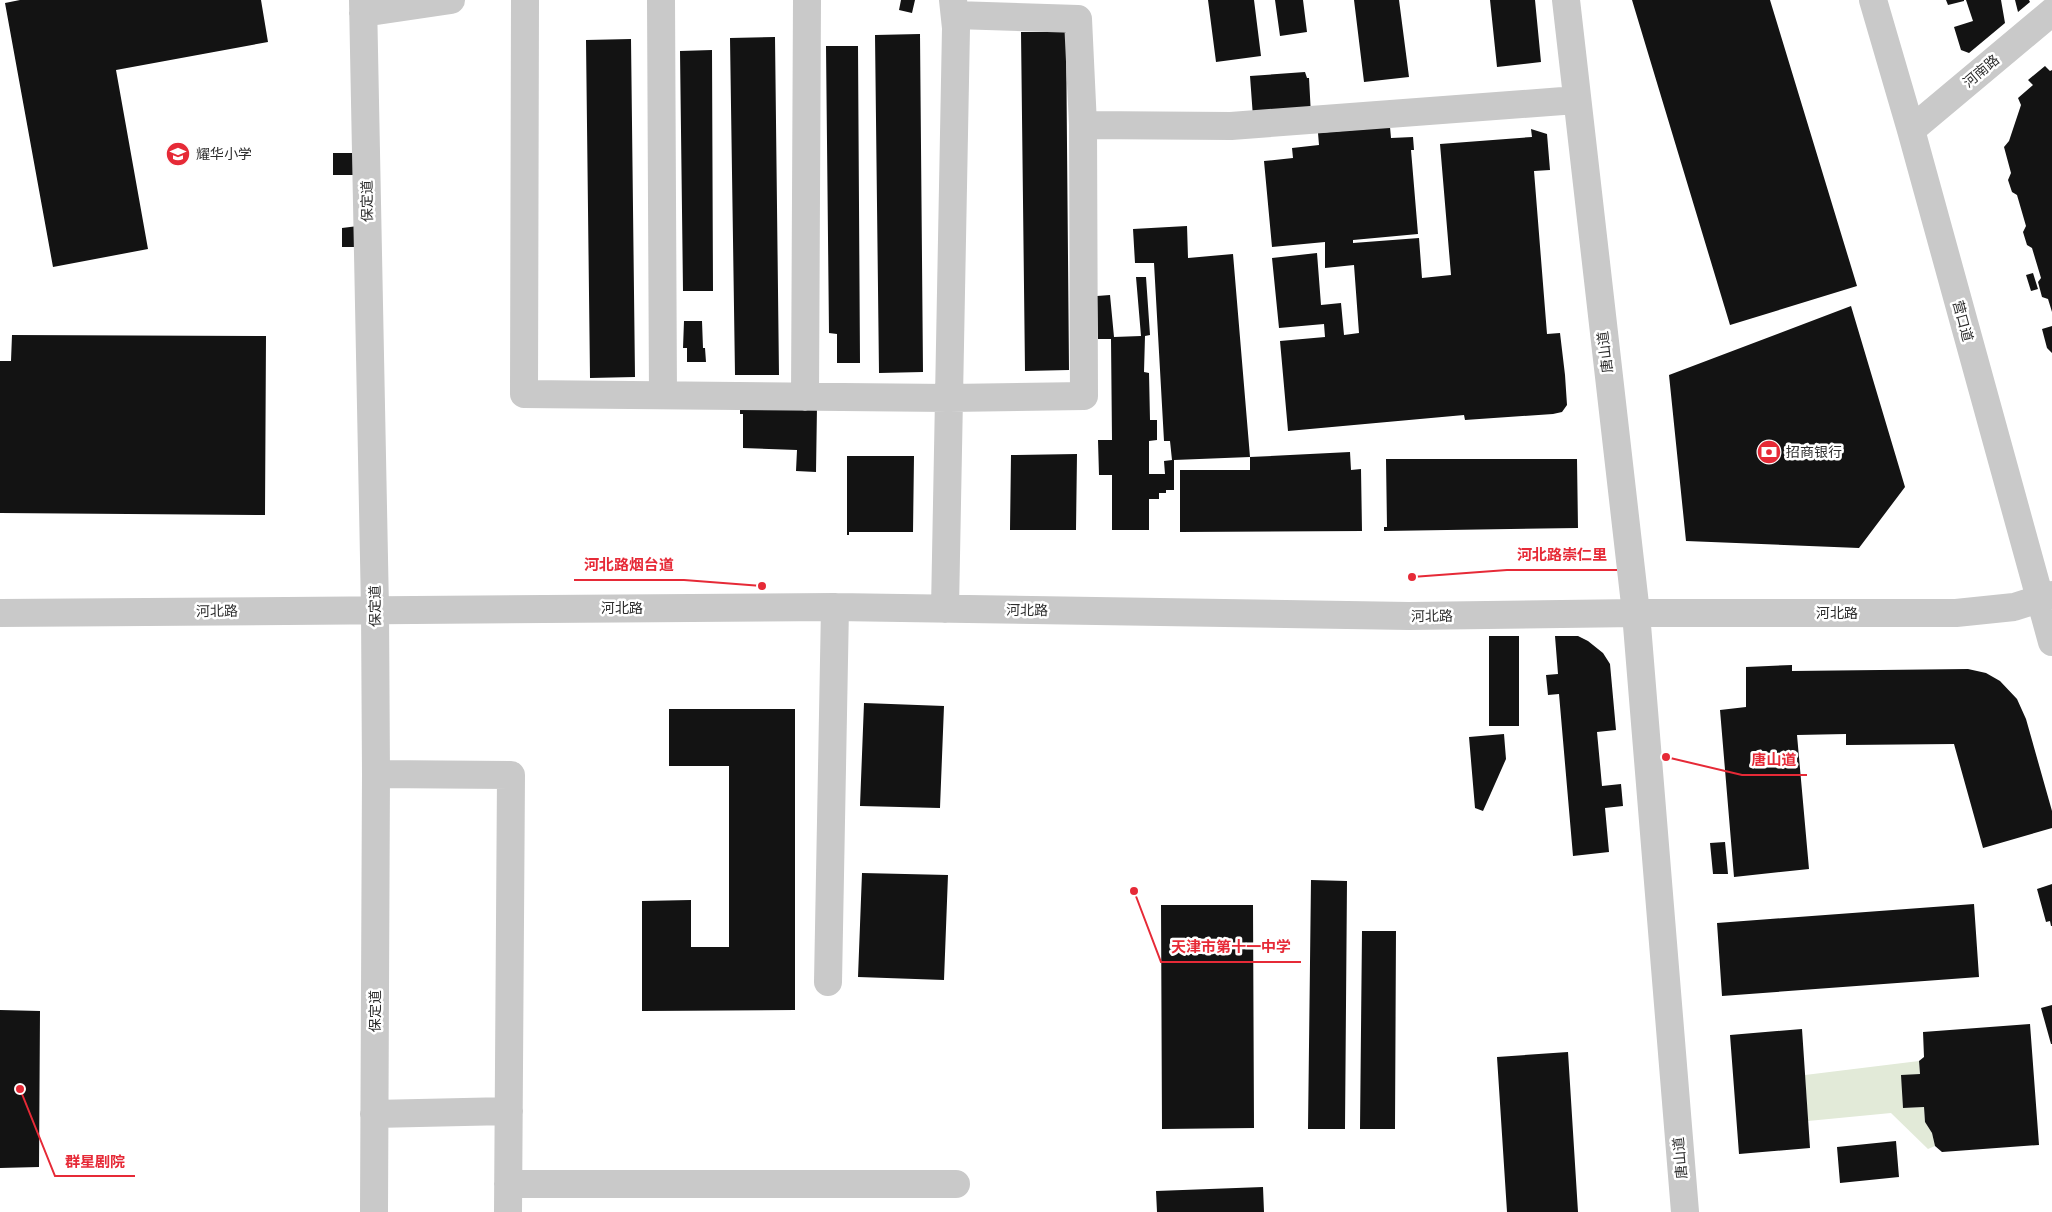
<svg xmlns="http://www.w3.org/2000/svg" width="2052" height="1212" font-family="'Titillium Web','Noto Sans SC',sans-serif">
	<rect width="100%" height="100%" fill="#fff"/>
	<path fill="#e2ead8" d="M1919 1061 1920 1074 1902 1076 1903 1108 1924 1107 1925 1122 1932 1133 1935 1146 1928 1149 1891 1113 1808 1121 1805 1075Z"/>
	<path fill="#131313" d="M20 0H261L268 42 116 70 148 249 53 267 5 3Z
		M901 0H915L912 13 899 10Z
		M1208 0H1254L1261 56 1216 62Z
		M1275 0H1303L1307 32 1280 36Z
		M1354 0H1399L1409 77 1364 82Z
		M1490 0H1535L1541 62 1497 67Z
		M1632 0H1770L1857 286 1730 325Z
		M1946 0H1964V1L1948 5Z
		M1966 0H2001L2005 23 1969 53 1961 50 1954 27 1973 21Z
		M2015 0H2029L2030 2 2018 12Z
		M1021 32H1066L1069 370 1025 371Z
		M920 34 923 372 879 373 875 35Z
		M775 37 779 375H735L730 38Z
		M631 39 635 377 590 378 586 40Z
		M826 46H858L860 363H837V334L829 333Z
		M712 50 713 291H683L680 51Z
		M2045 66 2050 71 2052 70V312L2048 299 2042 297 2038 282 2041 278 2032 248 2027 245 2023 232 2026 226 2017 195 2012 192 2008 180 2011 173 2004 147 2009 141 2021 105 2018 98 2033 85 2028 80Z
		M1305 72 1307 78H1309L1311 115 1253 117 1250 76Z
		M1390 127 1391 138 1413 137 1414 150H1411L1418 234 1353 240V243L1419 238 1422 278 1451 275 1440 144 1532 137 1531 129 1547 134 1550 170 1534 171 1547 334 1560 333 1565 375 1567 405 1562 412 1553 414 1465 420 1464 415 1288 431 1280 341 1325 337 1324 324 1279 328 1272 258 1317 253 1321 305 1341 303 1344 335 1359 333 1354 265 1325 268V242L1272 247 1264 161 1293 158 1292 148 1319 145 1318 133Z
		M333 153H357V175H333Z
		M358 226V247H342V228Z
		M1187 226 1188 258 1233 254 1250 457 1350 452 1351 470 1361 469 1362 531 1180 532V470H1250V457L1174 460V490H1166V493H1159V499H1149V530H1112V475H1099L1098 440H1112L1111 339H1098L1097 296 1110 295 1114 337 1141 336 1136 277H1146L1150 335 1145 336 1144 372 1149 373 1150 420H1157V440L1149 441V474H1165L1164 461 1172 460 1170 441H1164L1154 263H1135L1133 229Z
		M2033 273 2038 289 2031 291 2026 275Z
		M1851 306 1905 487 1859 548 1686 541 1669 375Z
		M684 321H702L703 348H705L706 362H687V348H683Z
		M2052 326V353L2047 348 2042 329Z
		M12 335 266 336 265 515 0 513V361H11Z
		M740 406H817L816 472 796 471 797 450 743 448V414H740Z
		M1077 454 1076 530H1010L1011 455Z
		M847 456H914L913 532H849V535H847Z
		M1386 459H1577L1578 528 1384 531V527H1387Z
		M1489 636H1519V726H1489Z
		M1555 636H1578L1588 641 1603 653 1610 664 1616 730 1597 732 1602 786 1621 784 1623 806 1605 808 1609 852 1573 856 1559 694 1548 695 1546 675 1558 674Z
		M1792 665V671L1968 669 1986 673 2000 681 2017 699 2026 719 2052 811V828L1983 848 1954 744 1846 745V734L1797 735 1809 869 1734 877 1720 710 1746 707V667Z
		M864 703 944 706 940 808 860 806Z
		M669 709H795V1010L642 1011V901L691 900V947H729V766H669Z
		M1504 734 1506 759 1483 811 1475 808 1469 737Z
		M1725 842 1728 874H1713L1710 843Z
		M862 873 948 875 944 980 858 977Z
		M1311 880 1347 881 1345 1129H1308Z
		M2052 884V926H2051L2050 921 2046 922 2037 889Z
		M1974 904 1979 977 1722 996 1717 923Z
		M1161 905H1253L1254 1128 1162 1129Z
		M1362 931H1396L1395 1129H1360Z
		M2052 1005V1044H2051L2041 1008Z
		M0 1010 40 1011 39 1167 0 1168Z
		M2030 1024 2039 1145 1942 1152 1935 1146 1932 1133 1925 1122 1924 1107 1903 1108 1901 1075 1920 1074 1919 1061 1924 1057 1923 1032Z
		M1802 1029 1810 1148 1739 1154 1730 1035Z
		M1568 1052 1578 1212H1507L1497 1057Z
		M1896 1141 1899 1177 1840 1183 1837 1147Z
		M1263 1187 1264 1212H1157L1156 1191Z"/>
	<g fill="none" stroke-linecap="round" stroke-linejoin="round">
		<path stroke="#c9c9c9" stroke-width="28" d="M363 0 375 609 376 774 374 1212
			M525 0 524 394 949 398 1084 396 1083 125
			M661 0 663 395
			M1566 0 1636 613 1685 1212
			M1873 0 1911 130 2052 642
			M363 13 451 0
			M955 15 1078 19 1083 125 1231 126 1576 100
			M1911 130 2052 12
			M805 397 807 0
			M945 609 956 28 953 0
			M0 613 835 607 1409 616 1636 613H1956L2014 607 2052 595
			M376 774 511 775 508 1212
			M828 982 835 607
			M374 1114 509 1111
			M508 1184H956"/>
	</g>
	<defs>
		<g id="school-disc" transform="scale(1.25)"><circle r="9.5" fill="#e62a37" stroke="#fff"/><path d="M0-5L7-2L0 1L-7-2ZM-4 1L0 2.5L4 1V4Q0 6-4 4Z" fill="#fff"/></g>
		<g id="bank-disc" transform="scale(1.25)"><circle r="9.5" fill="#e62a37" stroke="#fff"/><path d="M-6-4H6V4H-6ZM0-2.3a2.3 2.3 0 1 0 0 4.6a2.3 2.3 0 1 0 0-4.6Z" fill="#fff"/></g>
	</defs>
	<g fill-rule="evenodd">
		<use href="#school-disc" x="178" y="154"/>
		<use href="#bank-disc" x="1769" y="452"/>
	</g>
	<g text-anchor="middle" stroke-width="5" stroke-linejoin="round" paint-order="stroke">
		<g font-size="14" fill="#2c2c2c" stroke="#fff">
			<text transform="translate(1981 71) rotate(-40)" y="5">河南路</text>
			<text transform="translate(367 201) rotate(-91)" y="5">保定道</text>
			<text transform="translate(1963 321) rotate(75)" y="5">营口道</text>
			<text transform="translate(1605 352) rotate(-97)" y="5">唐山道</text>
			<text transform="translate(375 606) rotate(-91)" y="5">保定道</text>
			<text x="622" y="613">河北路</text>
			<text transform="translate(1027 610) rotate(1)" y="5">河北路</text>
			<text transform="translate(217 611) rotate(-1)" y="5">河北路</text>
			<text x="1837" y="618">河北路</text>
			<text transform="translate(1432 616) rotate(-1)" y="5">河北路</text>
			<text transform="translate(375 1011) rotate(-90)" y="5">保定道</text>
			<text transform="translate(1680 1158) rotate(-95)" y="5">唐山道</text>
		</g>
		<g font-size="14" fill="#2c2c2c" stroke="#fff" text-anchor="start">
			<text x="196" y="159">耀华小学</text>
			<text x="1786" y="457">招商银行</text>
		</g>
	</g>
	<path fill="none" stroke="#e62a37" stroke-width="2" d="M1412 577L1507 570H1617M762 586L684 580H574M1666 757L1742 775H1807M1134 891L1161 962H1301M20 1089L55 1176H135"/>
	<g fill="#e62a37" stroke="#fff" stroke-width="2">
		<circle cx="1412" cy="577" r="5"/>
		<circle cx="762" cy="586" r="5"/>
		<circle cx="1666" cy="757" r="5"/>
		<circle cx="1134" cy="891" r="5"/>
		<circle cx="20" cy="1089" r="5"/>
	</g>
	<g font-size="15" text-anchor="middle" font-weight="bold" fill="#e62a37" stroke="#fff" stroke-width="5" stroke-linejoin="round" paint-order="stroke">
		<text x="1562" y="560">河北路崇仁里</text>
		<text x="629" y="570">河北路烟台道</text>
		<text x="1774" y="765">唐山道</text>
		<text x="1231" y="952">天津市第十一中学</text>
		<text x="95" y="1167">群星剧院</text>
	</g>
</svg>
